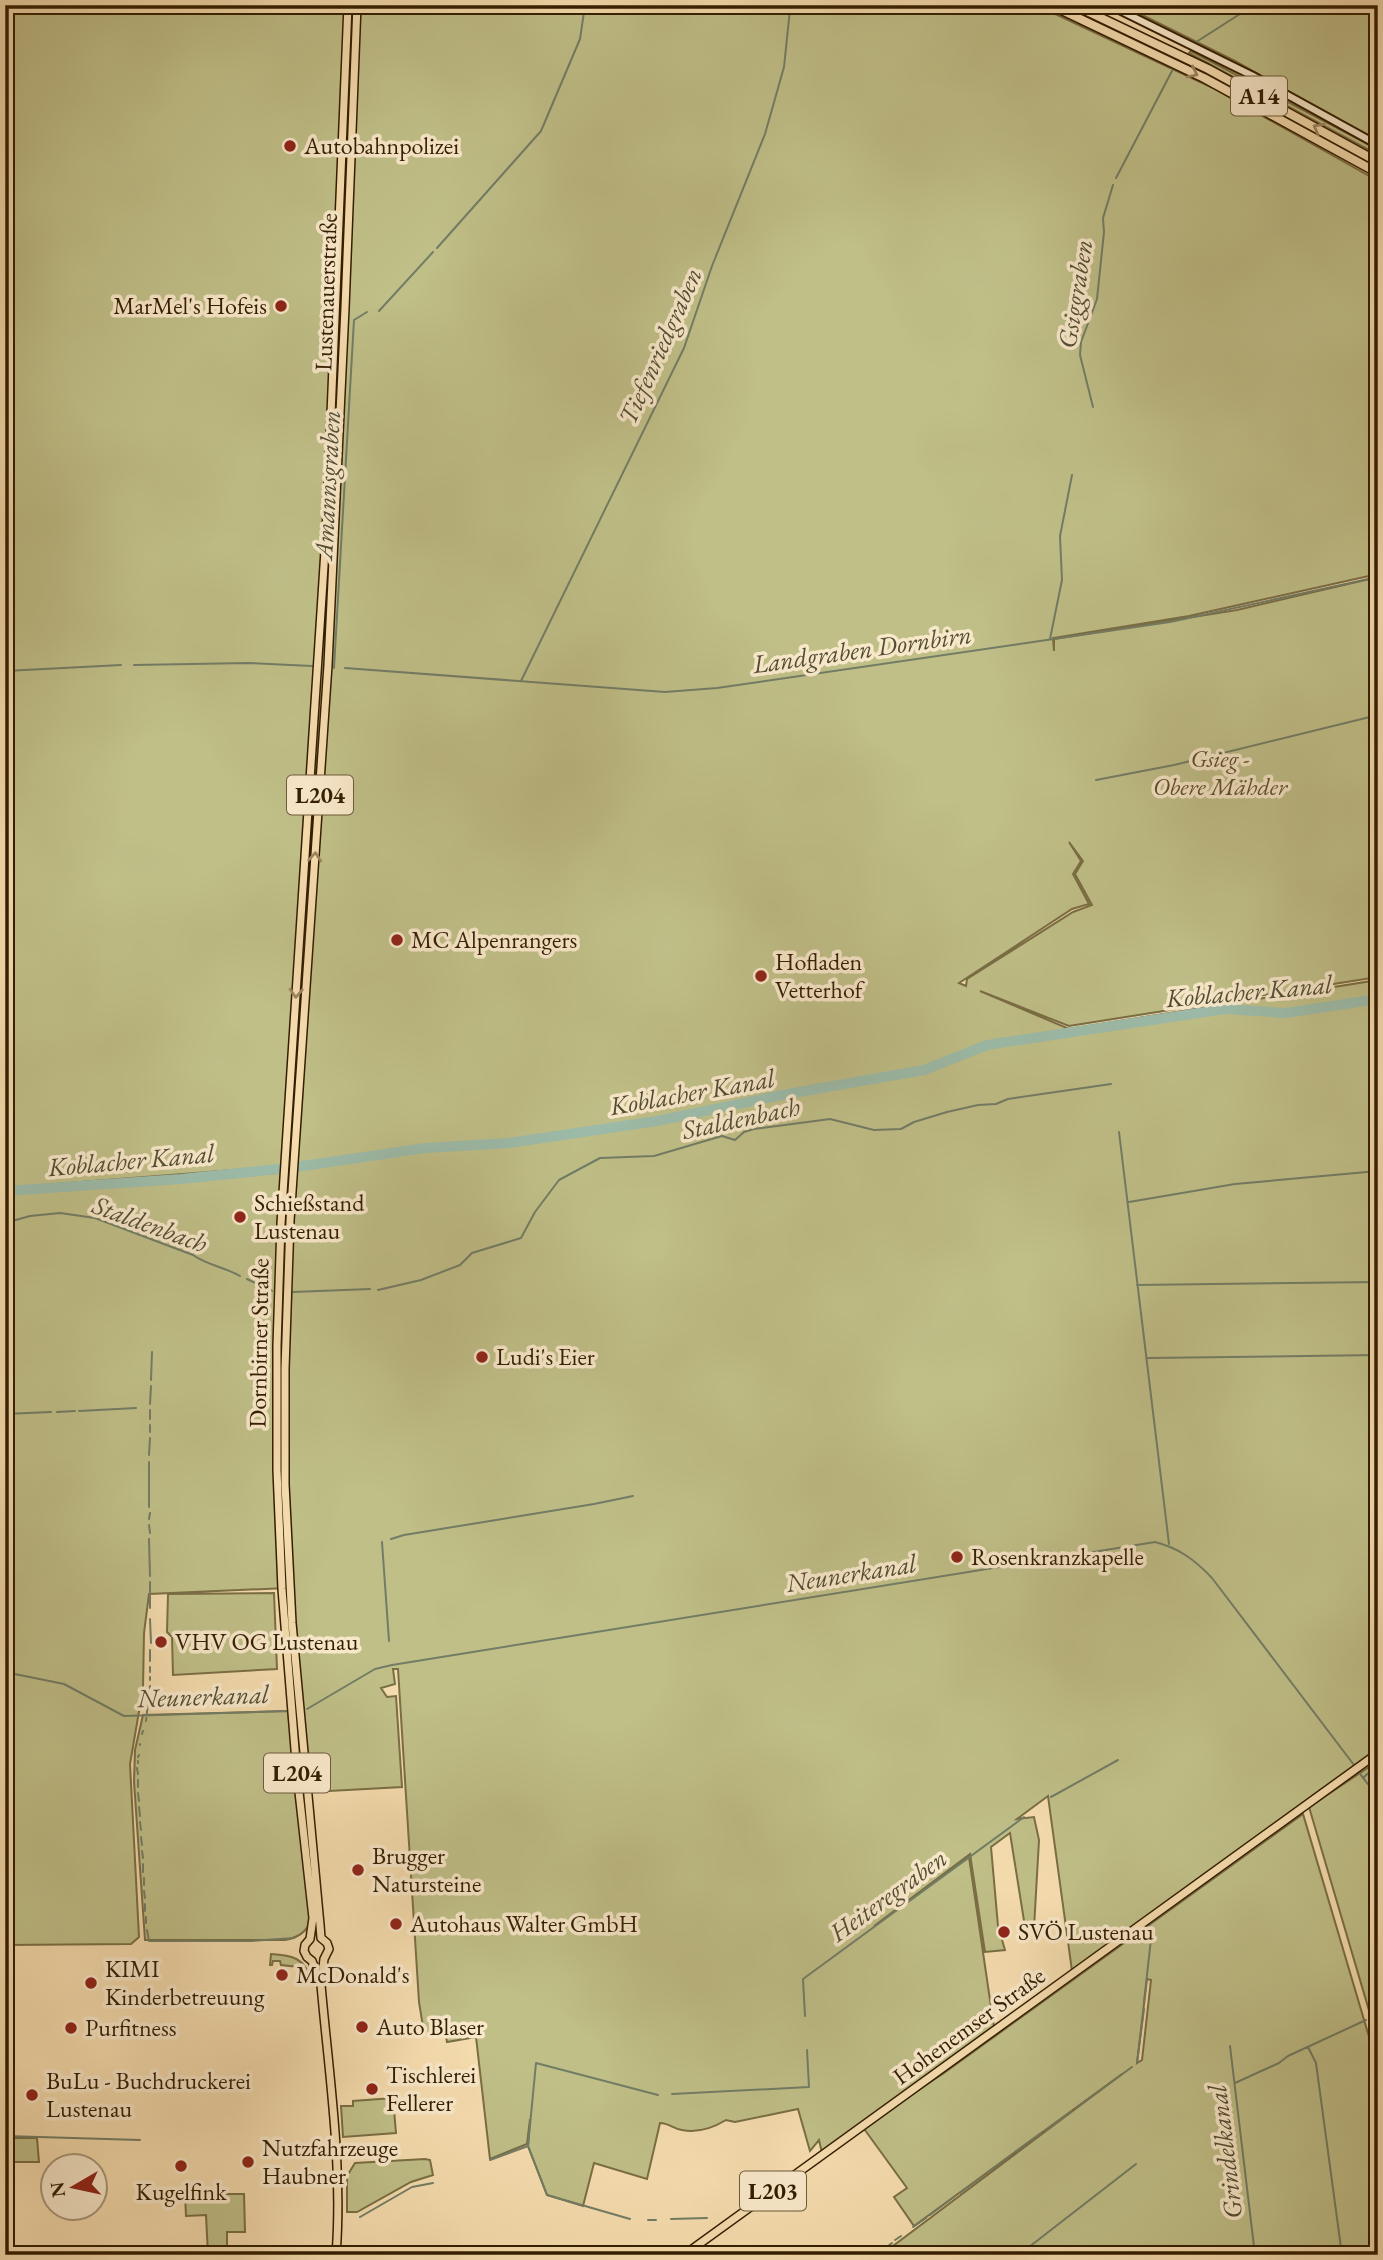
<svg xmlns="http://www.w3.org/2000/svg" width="1383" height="2260" font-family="'EB Garamond',serif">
	<rect width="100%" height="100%" fill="#f5dcae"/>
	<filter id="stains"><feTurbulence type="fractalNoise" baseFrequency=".00286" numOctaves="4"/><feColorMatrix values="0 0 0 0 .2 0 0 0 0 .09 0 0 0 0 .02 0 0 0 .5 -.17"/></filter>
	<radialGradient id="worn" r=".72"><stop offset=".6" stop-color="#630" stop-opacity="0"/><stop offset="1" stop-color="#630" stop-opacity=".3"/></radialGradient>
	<path fill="#c0bf88" stroke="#7a6e44" stroke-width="2" fill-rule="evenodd" d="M5 5H1036L1213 88 1378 181V574L1189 616 1053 638 1054 651V639L1237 610 1378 577V977L1069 1026 980 991 1069 1029 1378 980V1752L1072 1971 1048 1796 1017 1819 1034 1817 1039 1840 1034 1928 1025 1927 1010 1833 991 1847 998 1926 1005 1950 985 1952 970 1854 874 1926 969 1857 994 2027 867 2124 944 2073 1303 1814 1378 2067V2255H881L1122 2074 914 2226 894 2197 907 2188 862 2126 822 2153 819 2140 810 2151 798 2109 735 2122 726 2120C713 2128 698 2133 682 2130 673 2129 669 2123 660 2123L647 2179 594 2163 583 2206 547 2195 528 2146 530 2119 527 2144 490 2159 476 2037 447 2042 445 2031 424 2033 419 2002 398 1669H393L395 1684 381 1688 387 1697 396 1696 402 1787 311 1792 286 1588 149 1594 144 1633 143 1688 130 1764 139 1937 131 1944 5 1945V1194L171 1183 297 1171V1165L5 1188ZM1069 842 1083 861 1075 874 1092 905 1073 912 967 979 966 986 959 983 1072 909 1089 904 1073 874 1081 861ZM1147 1979 1151 1980 1142 2060 1137 2063Z
		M1122 5H1378V142L1235 61Z
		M1191 51 1364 142 1378 150V155L1189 53Z
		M274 1593 277 1669 173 1675 172 1637 167 1632 168 1594Z
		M288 1711 311 1921C306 1933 297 1938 285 1940H145L134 1782 135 1750 143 1715Z
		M1378 1761V2041L1309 1807Z
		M271 1954C291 1955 307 1958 310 1981L305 1982 304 1974 299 1967 281 1965 280 1961H273L272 1965H270Z
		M393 2098 396 2133 343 2137 341 2106H353V2101Z
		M5 2138H37L39 2162H7L8 2197H5Z
		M425 2159 430 2160 433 2175 411 2182 357 2212H347V2176L355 2163Z
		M185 2194H244L245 2232H227V2255H208L206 2215 186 2216Z"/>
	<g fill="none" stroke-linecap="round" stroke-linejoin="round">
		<path stroke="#727d66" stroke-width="2" d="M1193 44 1254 5
			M1116 178 1172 71
			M437 248 541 131 580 39 585 5
			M379 311 433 252
			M1093 407 1080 355 1081 342 1097 299 1104 232 1103 218 1113 185
			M1050 639 1062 580 1060 536 1072 475
			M134 665 249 663 312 666
			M334 668 354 320 367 312
			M345 668 665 692 717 688 1170 622 1378 577
			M5 671 121 665
			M521 681 684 348 712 266 765 134 784 67 790 9
			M1096 780 1174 765 1378 715
			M1119 1132 1169 1544
			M1129 1202 1235 1184 1378 1171
			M5 1223 30 1216 60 1213 95 1218 193 1255C207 1265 224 1267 240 1276
			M247 1279 272 1291
			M1137 1285 1378 1282
			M378 1290 421 1280 460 1265 472 1253 521 1238 535 1212 559 1180 600 1158 654 1156 722 1136 735 1140 744 1132 754 1129 830 1119 874 1130 901 1129 914 1122 947 1112 978 1105 996 1104 1008 1099 1111 1084
			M293 1292 370 1289
			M1148 1358 1378 1355
			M151 1380 152 1352
			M150 1404 151 1386
			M79 1411 136 1408
			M57 1412 75 1411
			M5 1414 51 1412
			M150 1419V1410
			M150 1432V1425
			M149 1455 150 1438
			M149 1507V1462
			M149 1519 150 1513
			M149 1525 150 1533
			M149 1539 150 1576
			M391 1539 404 1535 594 1504 633 1496
			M382 1542 389 1641
			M150 1582V1608
			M150 1619 151 1643
			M150 1661V1650
			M150 1667V1672
			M5 1672 64 1684 124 1716 285 1711
			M150 1680V1677
			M307 1709 375 1669 392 1665 1155 1542C1179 1548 1195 1560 1212 1578L1354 1765
			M146 1721 150 1686
			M142 1734 143 1731
			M140 1745V1744
			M138 1757 139 1755
			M138 1763V1761
			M137 1768 138 1774
			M1357 1770 1378 1797
			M1363 1778 1378 1764
			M138 1780V1787
			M138 1793 139 1801
			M1051 1797 1118 1760
			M139 1807 140 1816
			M140 1822 141 1830
			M141 1837 142 1845
			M142 1851 143 1858
			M143 1864V1872
			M144 1878V1885
			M144 1891 145 1898
			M145 1904V1911
			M146 1917V1923
			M147 1930 149 1941H251L294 1938
			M1144 2002 1152 1930
			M805 2016 803 1979 1024 1817
			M1371 2018 1378 2015
			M1230 2046 1255 2255
			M1308 2047 1316 2063 1342 2255
			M1137 2063 1144 2009
			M1235 2083 1279 2063 1288 2056 1366 2020
			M672 2094 809 2087 807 2050
			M1076 2108 1132 2067
			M1045 2131 1072 2111
			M5 2136 140 2140
			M528 2146 547 2195 630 2219
			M1015 2152 1041 2133
			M490 2160 528 2146 536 2063 658 2095
			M988 2172 1011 2155
			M960 2193 983 2176
			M930 2215 954 2197
			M360 2217 412 2187 433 2183
			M671 2219 707 2218
			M648 2220H656
			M913 2227 926 2218
			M895 2240 901 2236
			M1029 2247 1136 2164
			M880 2252 892 2243
			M1020 2255 1029 2247 1031 2255"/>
		<path stroke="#9cbcaa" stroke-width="10" d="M5 1191 181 1179 289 1168 426 1148 509 1143 657 1121 782 1095 924 1070 987 1045 1225 1009 1286 1013 1378 999"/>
		<g stroke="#331e00" stroke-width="10">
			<path id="secondary" d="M1109 5 1253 76 1378 145"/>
		</g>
		<g stroke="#331e00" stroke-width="10">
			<path id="primary" d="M321 1985 312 1961 307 1957 304 1951 305 1945 310 1939 313 1918 297 1774 282 1589 277 1470V1346L281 1224 326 535 348 5
				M336 2255C343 2165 329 2075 321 1985L324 1959 329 1949 327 1943 321 1938 320 1925 292 1623 285 1484V1369L290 1221 328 665 345 308 357 5
				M684 2255 1378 1753"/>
		</g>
		<g stroke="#331e00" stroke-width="11">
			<path id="highway" d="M1051 5 1204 78 1378 173
				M1074 5 1208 69 1378 162"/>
		</g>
		<use href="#secondary" stroke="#f8e8ca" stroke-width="6"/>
		<use href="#primary" stroke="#f5dcae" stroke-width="7"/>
		<use href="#highway" stroke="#f5dcae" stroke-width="8"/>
	</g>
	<defs><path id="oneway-chevron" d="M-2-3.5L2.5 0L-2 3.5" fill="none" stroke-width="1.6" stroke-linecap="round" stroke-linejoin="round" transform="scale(1.75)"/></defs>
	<g stroke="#9e8660">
		<use href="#oneway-chevron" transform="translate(1193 73) rotate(26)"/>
		<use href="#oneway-chevron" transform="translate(1318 128) rotate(-151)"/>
		<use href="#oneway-chevron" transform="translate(315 857) rotate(-86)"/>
		<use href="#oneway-chevron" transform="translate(296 993) rotate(93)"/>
	</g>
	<g fill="#8f2418" stroke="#f8e8ca" stroke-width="2.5">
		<circle cx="290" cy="146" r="7"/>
		<circle cx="281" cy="306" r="7"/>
		<circle cx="397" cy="940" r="7"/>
		<circle cx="761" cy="976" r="7"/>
		<circle cx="240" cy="1217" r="7"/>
		<circle cx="482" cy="1357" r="7"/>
		<circle cx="957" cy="1557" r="7"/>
		<circle cx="161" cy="1642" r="7"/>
		<circle cx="358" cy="1870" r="7"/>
		<circle cx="396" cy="1924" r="7"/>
		<circle cx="1004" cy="1932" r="7"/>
		<circle cx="282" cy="1975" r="7"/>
		<circle cx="91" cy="1983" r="7"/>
		<circle cx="362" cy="2027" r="7"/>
		<circle cx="71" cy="2028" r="7"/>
		<circle cx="372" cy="2089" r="7"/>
		<circle cx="32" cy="2095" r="7"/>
		<circle cx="248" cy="2162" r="7"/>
		<circle cx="181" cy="2166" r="7"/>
	</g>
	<g text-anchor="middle" stroke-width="7" stroke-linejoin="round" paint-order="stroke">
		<g fill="#f8e8ca" stroke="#6e5b3d" stroke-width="2">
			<rect x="1231" y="76.5" width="56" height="39" rx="5"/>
			<rect x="287" y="775.5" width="66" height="39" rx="5"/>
			<rect x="264" y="1753.5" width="66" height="39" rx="5"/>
			<rect x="740" y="2171.5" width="66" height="39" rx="5"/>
		</g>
		<g font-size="23" font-weight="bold" fill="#331e00">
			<text x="1259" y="104">A14</text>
			<text x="320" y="803">L204</text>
			<text x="297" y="1781">L204</text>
			<text x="773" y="2199">L203</text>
		</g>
		<g font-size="24" fill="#331e00" stroke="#f8e8ca" text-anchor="start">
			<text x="304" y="154">Autobahnpolizei</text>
			<text x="267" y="314" text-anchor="end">MarMel's Hofeis</text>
			<text x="411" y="948">MC Alpenrangers</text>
			<text x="775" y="970">Hofladen<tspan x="775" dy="28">Vetterhof</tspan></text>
			<text x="254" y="1211">Schießstand<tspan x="254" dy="28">Lustenau</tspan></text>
			<text x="496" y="1365">Ludi's Eier</text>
			<text x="971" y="1565">Rosenkranzkapelle</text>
			<text x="175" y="1650">VHV OG Lustenau</text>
			<text x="372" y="1864">Brugger<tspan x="372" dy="28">Natursteine</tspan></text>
			<text x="410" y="1932">Autohaus Walter GmbH</text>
			<text x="1018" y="1940">SVÖ Lustenau</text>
			<text x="105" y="1977">KIMI<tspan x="105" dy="28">Kinderbetreuung</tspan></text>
			<text x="296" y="1983">McDonald's</text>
			<text x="376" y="2035">Auto Blaser</text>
			<text x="85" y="2036">Purfitness</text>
			<text x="386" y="2083">Tischlerei<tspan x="386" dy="28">Fellerer</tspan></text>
			<text x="46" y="2089">BuLu - Buchdruckerei<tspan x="46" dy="28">Lustenau</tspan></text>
			<text x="262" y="2156">Nutzfahrzeuge<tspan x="262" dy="28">Haubner</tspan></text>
			<text x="181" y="2200" text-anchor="middle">Kugelfink</text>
		</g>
		<g font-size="24" fill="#331e00" stroke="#f8e8ca">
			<text transform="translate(326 292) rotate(-88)" y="8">Lustenauerstraße</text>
			<text transform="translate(259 1343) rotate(-89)" y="8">Dornbirner Straße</text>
			<text transform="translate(969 2026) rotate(-36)" y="8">Hohenemser Straße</text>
		</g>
		<g font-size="24" font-style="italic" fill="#5d4e29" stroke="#f8e8ca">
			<text x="1220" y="767">Gsieg -<tspan x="1220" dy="28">Obere Mähder</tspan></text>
		</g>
		<g font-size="26" font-style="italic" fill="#524d33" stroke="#f8e8ca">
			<text transform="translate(1075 294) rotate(-81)" y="9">Gsiggraben</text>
			<text transform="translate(660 346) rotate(-66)" y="9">Tiefenriedgraben</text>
			<text transform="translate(327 485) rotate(-87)" y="9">Amannsgraben</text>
			<text transform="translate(862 649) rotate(-8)" y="9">Landgraben Dornbirn</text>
			<text transform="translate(1249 991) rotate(-5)" y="9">Koblacher Kanal</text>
			<text transform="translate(692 1092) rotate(-10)" y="9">Koblacher Kanal</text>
			<text transform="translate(741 1118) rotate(-12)" y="9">Staldenbach</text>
			<text transform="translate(131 1160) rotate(-5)" y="9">Koblacher Kanal</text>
			<text transform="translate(150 1224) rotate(20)" y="9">Staldenbach</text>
			<text transform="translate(851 1573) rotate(-9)" y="9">Neunerkanal</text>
			<text transform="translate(203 1696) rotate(-2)" y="9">Neunerkanal</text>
			<text transform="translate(888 1895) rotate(-36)" y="9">Heiteregraben</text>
			<text transform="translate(1225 2152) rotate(-97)" y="9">Grindelkanal</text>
		</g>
	</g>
	<rect width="1383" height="2260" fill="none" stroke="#f5dcae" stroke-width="28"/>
	<rect x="7" y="7" width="1369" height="2246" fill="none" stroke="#331e00" stroke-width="3.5"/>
	<rect x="14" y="14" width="1355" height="2232" fill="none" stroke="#331e00" stroke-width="2"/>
	<g transform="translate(74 2187) rotate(261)"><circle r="33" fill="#f8e8ca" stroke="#a99779" stroke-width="2"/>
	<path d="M0-5L12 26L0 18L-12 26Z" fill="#8f2418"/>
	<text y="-10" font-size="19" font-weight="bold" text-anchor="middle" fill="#331e00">N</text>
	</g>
	<rect width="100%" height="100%" filter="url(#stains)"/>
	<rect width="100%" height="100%" fill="url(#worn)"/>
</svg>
